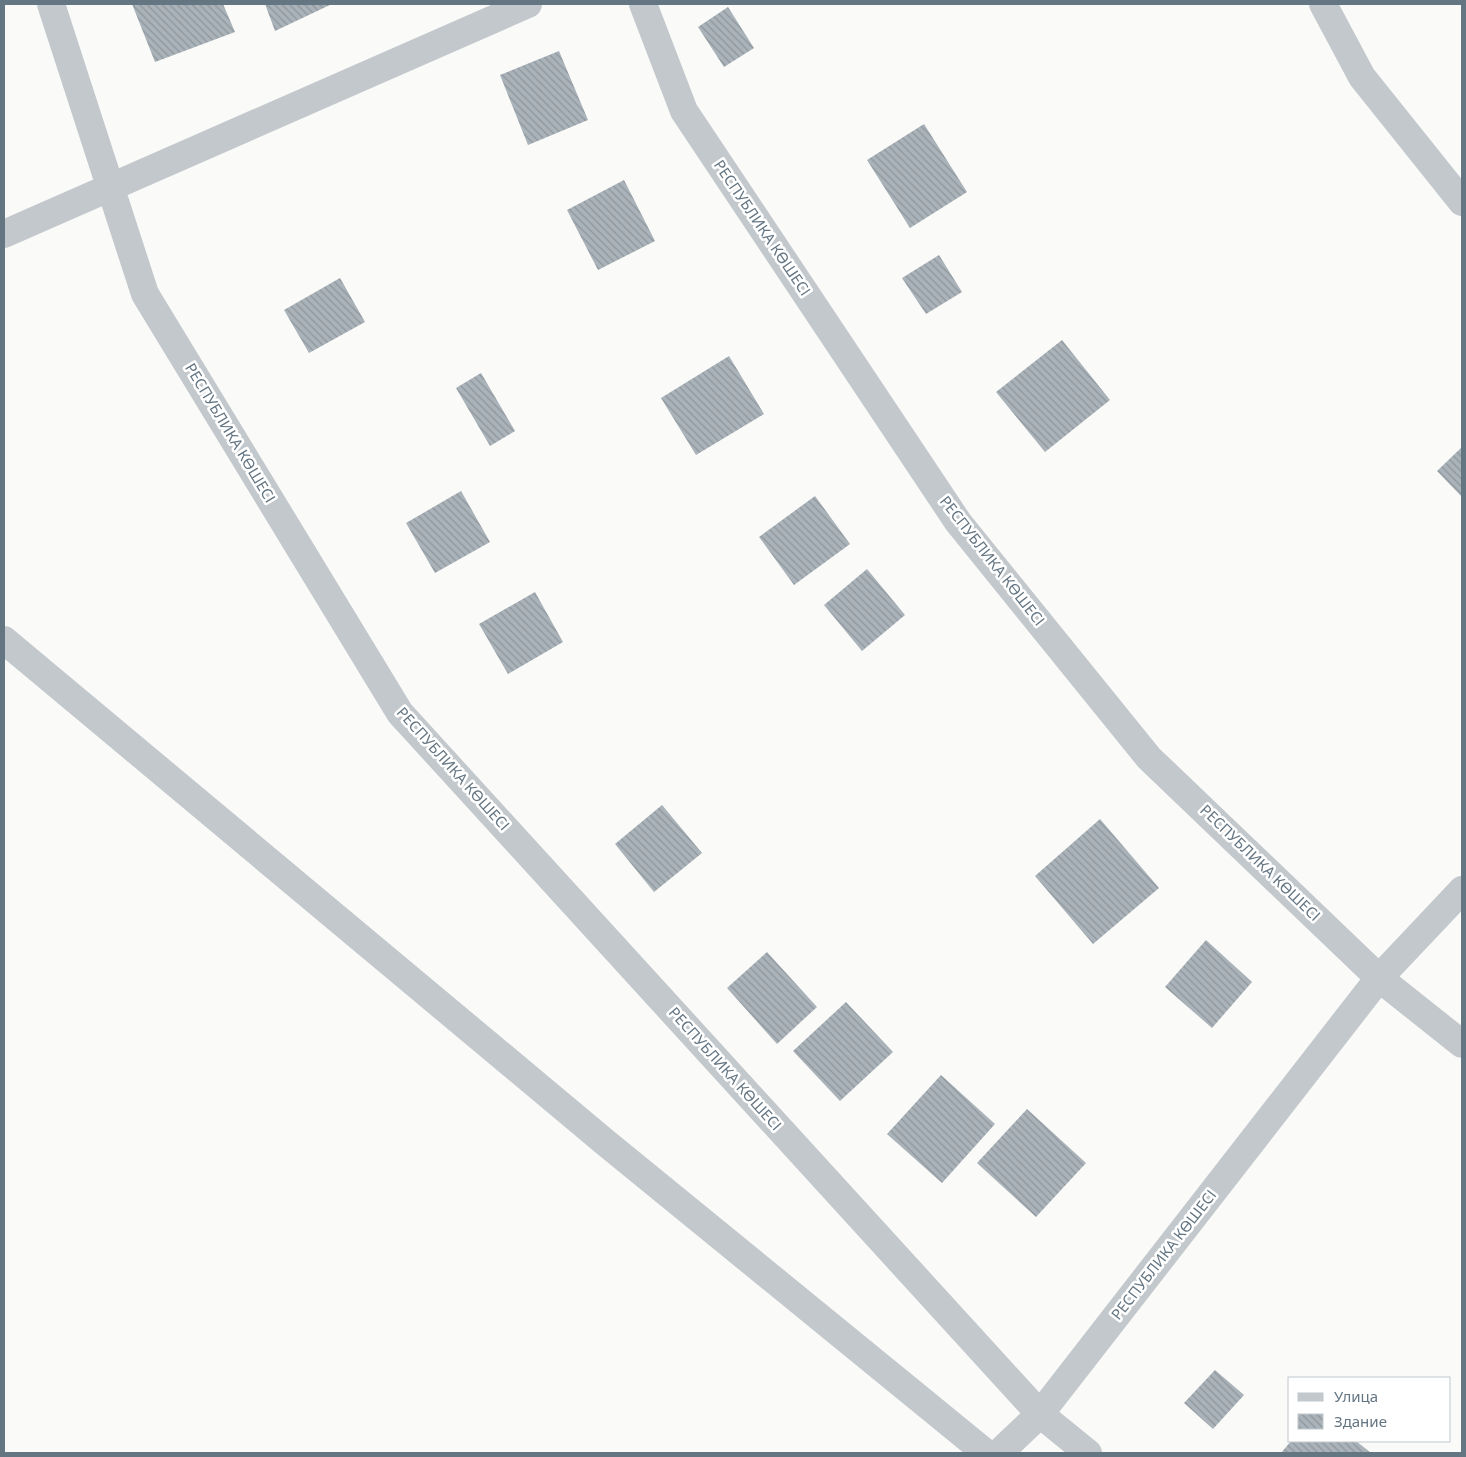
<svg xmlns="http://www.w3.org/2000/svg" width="1466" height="1457" font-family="'Noto Sans',sans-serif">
	<defs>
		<pattern id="building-back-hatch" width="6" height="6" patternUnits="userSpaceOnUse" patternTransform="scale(1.25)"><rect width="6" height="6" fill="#aab3b9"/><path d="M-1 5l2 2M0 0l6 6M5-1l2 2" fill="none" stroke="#8e969c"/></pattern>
	</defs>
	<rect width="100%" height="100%" fill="#fafaf8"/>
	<path fill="url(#building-back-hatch)" d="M132 4H223L235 32 155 62Z
		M265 4H332L275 31Z
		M728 7 754 48 724 67 698 27Z
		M559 51 588 120 528 145 500 75Z
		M924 124 967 192 910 228 867 160Z
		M624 180 655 241 598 270 567 210Z
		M939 255 962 292 926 314 902 278Z
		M340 278 365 322 309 353 284 310Z
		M1062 340 1110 400 1045 452 996 392Z
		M729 356 764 414 696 455 661 398Z
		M481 373 515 431 490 446 456 388Z
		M1462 447V497L1437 471Z
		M461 491 490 542 435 573 406 523Z
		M815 496 850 544 794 585 759 537Z
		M867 569 905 615 862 651 824 605Z
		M535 592 563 642 508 674 479 624Z
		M662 805 702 853 654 892 615 844Z
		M1100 819 1159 888 1093 944 1035 876Z
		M1206 940 1252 982 1212 1028 1165 987Z
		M767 952 817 1007 777 1044 727 988Z
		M846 1002 893 1052 840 1101 793 1051Z
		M941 1075 995 1124 942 1183 887 1134Z
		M1027 1109 1086 1163 1036 1217 977 1163Z
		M1215 1370 1244 1395 1213 1429 1184 1403Z
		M1291 1441H1356L1371 1453H1281Z"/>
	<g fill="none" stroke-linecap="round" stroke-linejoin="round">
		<path stroke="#c3c8cc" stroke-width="28" d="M51 4 145 294 400 713 1040 1414 1088 1453
			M643 4 684 111 958 522 1149 758 1379 978 1462 1044
			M1323 4 1362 77 1462 202
			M4 234 528 4
			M4 640 606 1143 986 1453
			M999 1453 1040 1414 1379 978 1462 890"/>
	</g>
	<g text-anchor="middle" stroke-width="5" stroke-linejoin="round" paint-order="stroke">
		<g font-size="15" fill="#657683" stroke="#fff">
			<text transform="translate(762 228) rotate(56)" y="5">РЕСПУБЛИКА КӨШЕСІ</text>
			<text transform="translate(230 433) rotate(59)" y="5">РЕСПУБЛИКА КӨШЕСІ</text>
			<text transform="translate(992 561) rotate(52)" y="5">РЕСПУБЛИКА КӨШЕСІ</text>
			<text transform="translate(453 769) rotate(48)" y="5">РЕСПУБЛИКА КӨШЕСІ</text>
			<text transform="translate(1260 863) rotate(44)" y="5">РЕСПУБЛИКА КӨШЕСІ</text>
			<text transform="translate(725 1069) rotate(48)" y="5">РЕСПУБЛИКА КӨШЕСІ</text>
			<text transform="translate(1164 1255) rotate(-52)" y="5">РЕСПУБЛИКА КӨШЕСІ</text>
		</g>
	</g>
	<rect width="1466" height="1457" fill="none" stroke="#657683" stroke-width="10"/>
	<rect x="1288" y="1377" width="162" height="65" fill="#ffffff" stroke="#c1c8cd"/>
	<rect x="1298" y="1393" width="25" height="8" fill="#c3c8cc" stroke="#c1c8cd"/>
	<text x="1334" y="1402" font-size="15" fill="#657683">Улица</text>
	<rect x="1298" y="1414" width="25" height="15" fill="url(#building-back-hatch)" stroke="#c1c8cd"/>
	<text x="1334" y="1427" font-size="15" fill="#657683">Здание</text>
</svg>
